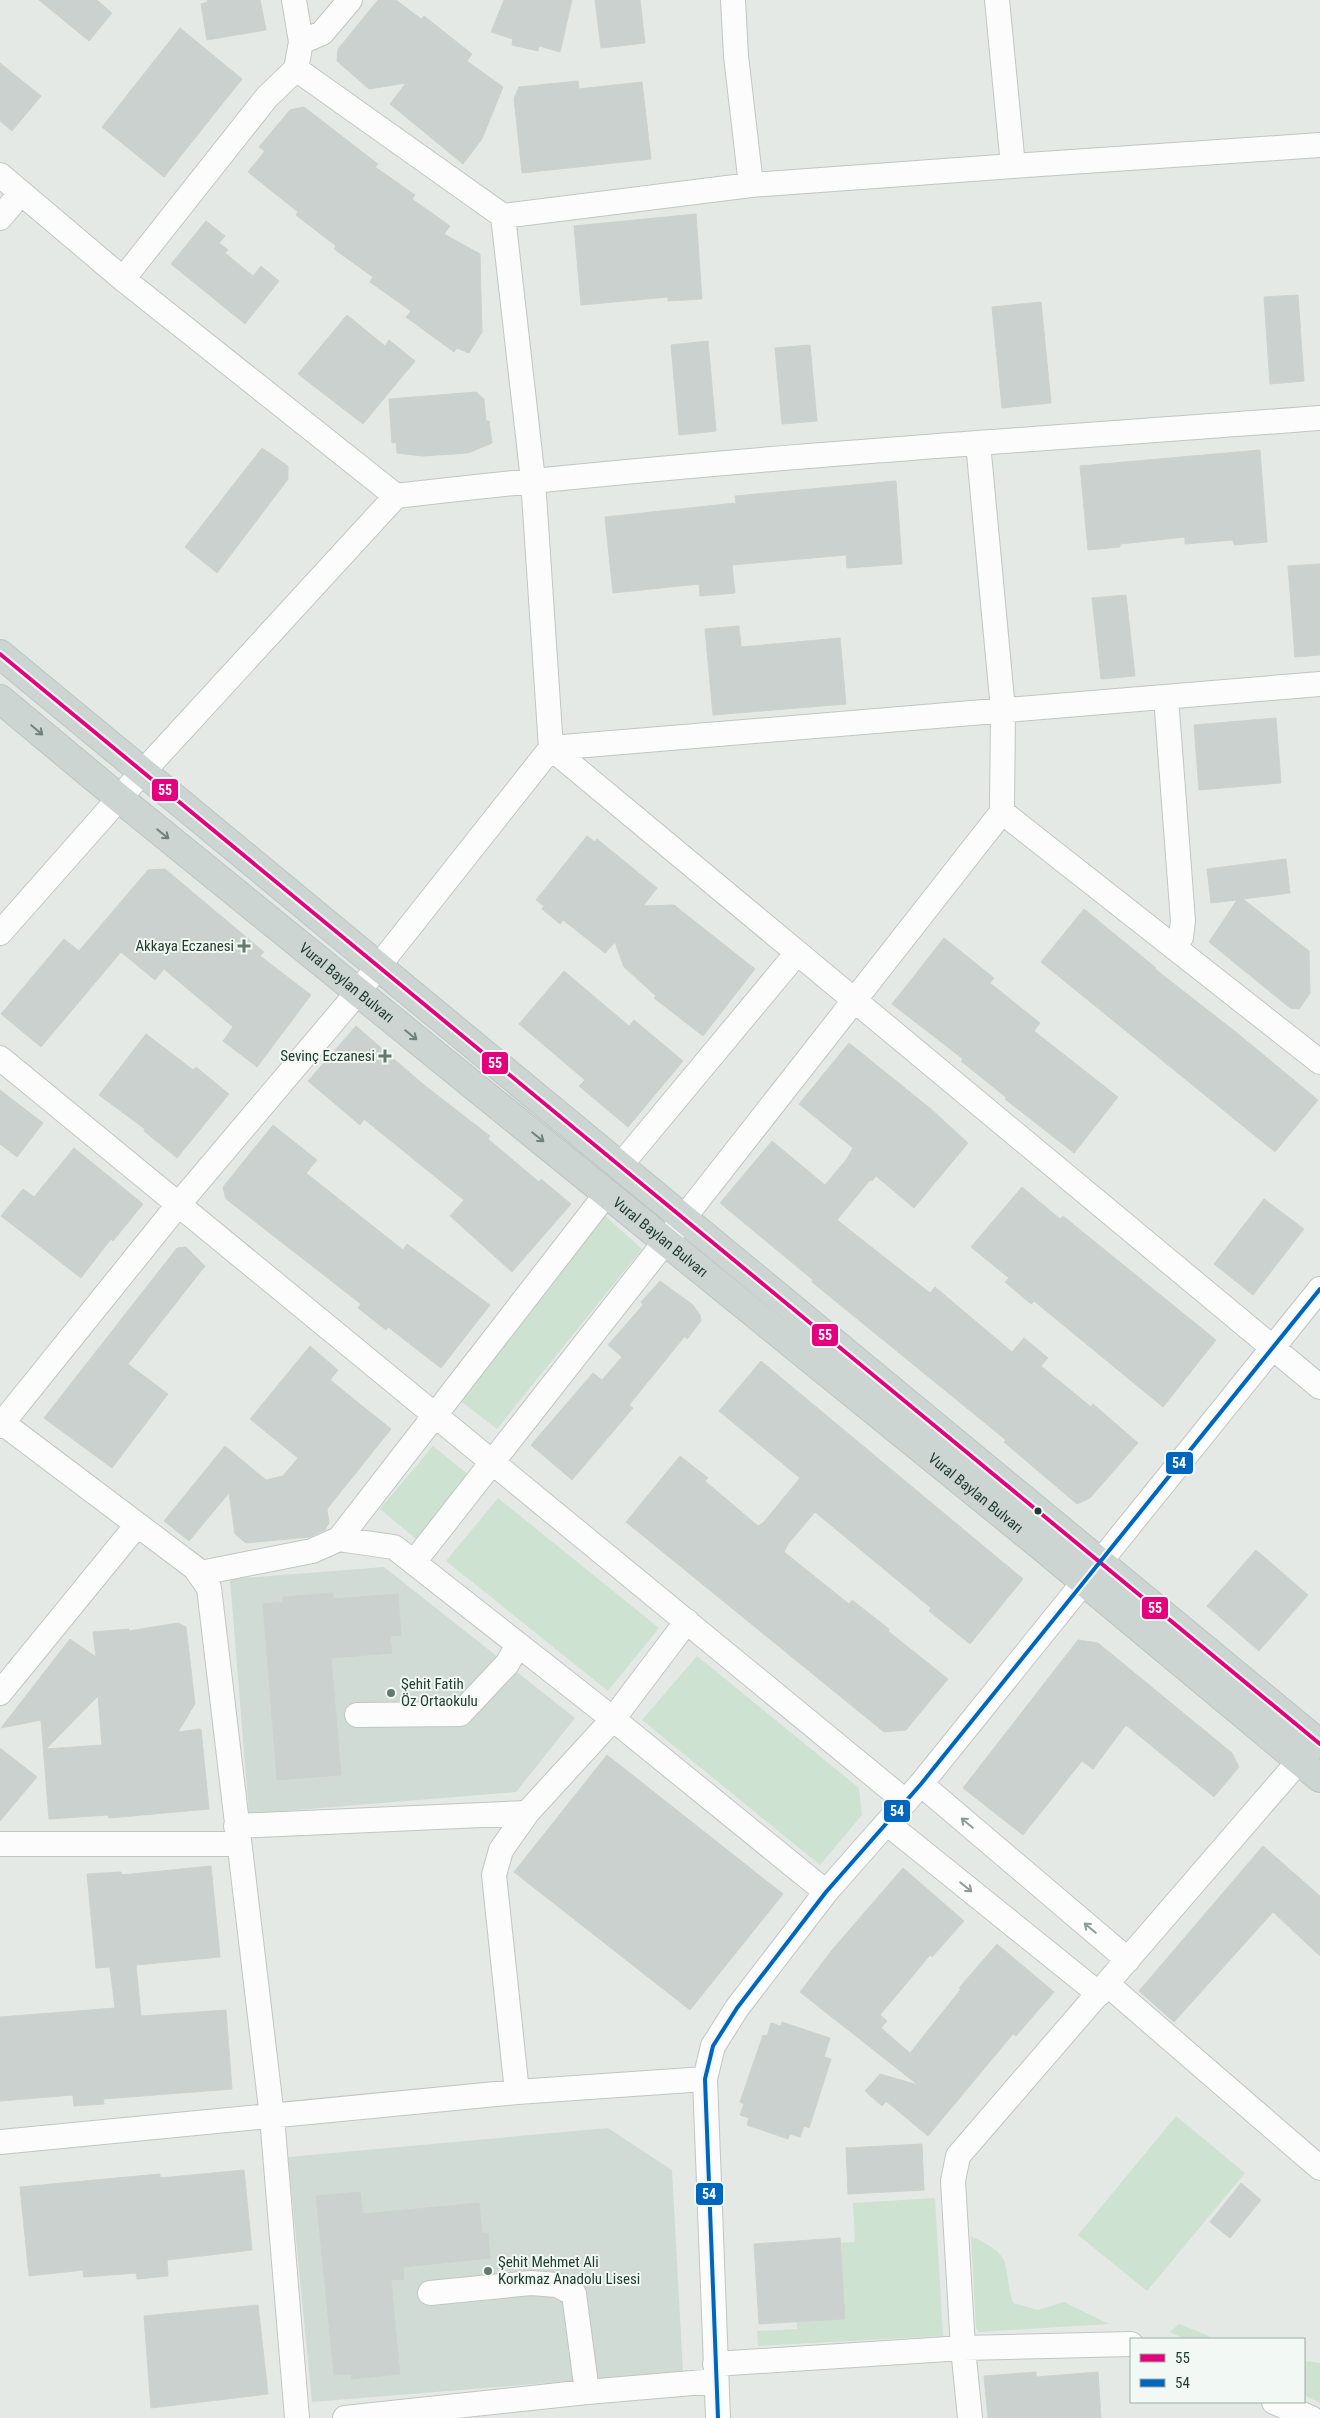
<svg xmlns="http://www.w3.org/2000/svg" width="1320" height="2418" font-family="'Roboto Condensed',sans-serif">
	<rect width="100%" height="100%" fill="#e4e9e6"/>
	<path fill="#d1dbd6" d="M384 1567 575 1718 516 1792 249 1814 230 1579Z
		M608 2128 672 2170 683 2372 312 2402 288 2157Z"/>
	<path fill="#cde2d1" d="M602 1213 642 1249 497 1429 457 1398Z
		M433 1446 475 1480 422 1544 380 1509Z
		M498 1498 659 1628 608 1691 446 1561Z
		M697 1656 859 1788 862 1815 820 1865 642 1720Z
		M1176 2116 1245 2173 1147 2291 1078 2235Z
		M935 2198 943 2336 758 2346 757 2331 797 2329V2322L845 2319 840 2243 855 2242 853 2203Z
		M971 2236C1017 2258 1001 2261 1013 2303L1038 2310 1064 2302 1109 2324 979 2332 976 2328Z
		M1179 2324 1207 2335 1211 2339H1185L1170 2332Z
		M1304 2361 1320 2363V2403L1304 2395Z"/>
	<path fill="#cbd1ce" stroke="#cdd2cf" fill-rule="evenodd" d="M39 0H97L112 13 89 41Z
		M207 0H260L266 30 207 40 201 4 208 2Z
		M378 0H396L421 19 424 16 472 54 467 61 503 87 482 139 463 164 390 104 406 83 369 89 337 61 338 49Z
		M504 0H572L560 52 539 46 538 51 512 45 513 39 491 32Z
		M595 0H640L645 43 601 48Z
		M180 28 242 79 164 177 102 127Z
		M0 63 41 96 12 131 0 121Z
		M578 81 579 89 642 82 651 159 522 173 514 98 519 87Z
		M304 107 378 164 375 167 415 195 412 199 450 226 444 234 480 254 482 332 469 353 457 348 454 352 406 317 411 311 370 282 373 277 334 249 336 246 296 215 298 212 248 172 265 151 259 147 290 110Z
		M696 214 702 299 668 301V297L581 305 574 226Z
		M206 221 225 236 219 243 228 250 225 253 253 276 261 266 279 281 245 324 171 264Z
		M1298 295 1304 381 1270 384 1264 297Z
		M1041 302 1051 403 1002 408 992 307Z
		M347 315 385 346 389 340 415 361 363 424 298 374Z
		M708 341 716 431 679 435 671 345Z
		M810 345 817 421 782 424 775 348Z
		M476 392 484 399 486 421H489L492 443 468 453 423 456 397 453 396 442 392 443 389 399Z
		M262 448 288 466V479L217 573 185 547Z
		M1260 450 1267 542 1234 545 1233 540 1185 544V537L1120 544V547L1088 550 1080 466Z
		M896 481 902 564 847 568 846 555 732 565 735 593 700 596 699 584 613 593 605 517 736 503 735 496Z
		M1320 564V655L1295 657 1288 566Z
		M1126 595 1135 676 1101 679 1092 598Z
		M739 626 741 647 840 638 846 704 713 715 705 629Z
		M1276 718 1281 783 1199 790 1194 725Z
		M587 836 595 842 597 839 657 888 643 906 674 905 755 969 703 1036 654 998 656 996 624 967 615 942 605 953 563 920 560 924 542 909 544 906 536 900Z
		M1286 859 1290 893 1243 899 1309 951 1310 993 1299 1009 1290 1008 1209 942 1237 900 1211 903 1207 869Z
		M165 869 264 952 260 956 311 995 257 1067 223 1041 233 1027 164 969 155 980 121 952 41 1047 1 1014 64 939 79 951 148 870Z
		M1084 909 1156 968 1155 969 1237 1033 1318 1100 1275 1152 1041 962Z
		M944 938 994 978 990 983 1040 1023 1034 1031 1118 1097 1074 1153 1005 1099 1007 1098 961 1061 963 1059 892 1004Z
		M564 971 629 1026 634 1020 683 1061 628 1127 579 1086 585 1080 519 1024Z
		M356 1026 424 1085 490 1136 488 1139 539 1182 541 1179 571 1204 512 1272 450 1216 464 1200 364 1119 360 1125 308 1081Z
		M146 1034 193 1070 196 1067 229 1094 177 1158 144 1131 145 1129 99 1095Z
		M849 1043 931 1109 968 1143 914 1208 876 1176 872 1181 870 1180 837 1220 930 1293 935 1287 1012 1352 1024 1338 1048 1358 1041 1366 1091 1407 1093 1404 1138 1443 1090 1498 1077 1504 1004 1442 1006 1440 812 1282 813 1280 720 1203 772 1141 825 1185 846 1160 853 1148 799 1104Z
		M0 1090 43 1123 17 1157 0 1144Z
		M273 1125 317 1160 306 1173 403 1250 407 1244 490 1305 441 1368 388 1327 386 1330 358 1308 361 1304 226 1199 223 1187Z
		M74 1148 143 1204 113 1241 111 1239 81 1278 1 1216 23 1189 34 1197Z
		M1022 1187 1060 1219 1063 1216 1216 1340 1163 1407 1034 1301 1031 1304 1005 1282 1009 1278 971 1247Z
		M1264 1199 1304 1229 1253 1295 1214 1264Z
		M186 1247 205 1266 128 1364 168 1394 112 1468 44 1418 177 1248Z
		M660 1281 693 1305 700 1315 701 1321 687 1339 685 1336 629 1405 633 1408 572 1480 531 1445 593 1373 602 1380 622 1357 608 1345 643 1305 641 1302Z
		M310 1346 338 1370 330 1380 391 1429 327 1509 329 1523 325 1530 309 1537 246 1543 235 1534 229 1493 189 1541 164 1521 225 1446 266 1480 283 1476 298 1458 250 1419Z
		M761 1361 1023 1579 970 1644 929 1611 931 1608 815 1512 788 1544 784 1552 849 1604 852 1600 889 1629 888 1631 948 1679 906 1730 884 1732 626 1522 680 1456 708 1478 705 1481 758 1526 763 1523 800 1478 719 1411Z
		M1256 1550 1308 1595 1259 1651 1207 1606Z
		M333 1593V1599L398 1594 401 1635 390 1636 392 1653 331 1658 341 1775 277 1780 263 1604 283 1602V1597Z
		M178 1623 186 1627 195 1704 178 1732 201 1729 209 1809 109 1818 108 1815 49 1819 41 1720 1 1728 70 1639 96 1657 93 1632 129 1629V1631ZM98 1696 102 1745 46 1749Z
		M1078 1640 1098 1643 1232 1753 1239 1767 1214 1797 1126 1725 1093 1769 1082 1761 1023 1835 963 1788Z
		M0 1748 37 1777 0 1821Z
		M607 1755 783 1894 690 2010 514 1872Z
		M1263 1846 1320 1896V1956L1273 1912 1174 2022 1139 1991Z
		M211 1866 220 1957 136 1965 141 2016 226 2010 232 2089 103 2099 104 2104 74 2106 73 2095 0 2101V2017L115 2008 110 1967 96 1968 87 1874 121 1872 122 1875Z
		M903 1868 964 1921 932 1957 930 1955 880 2015 887 2021 881 2028 910 2053 961 1989 959 1988 997 1944 1054 1992 1016 2036 1013 2034 928 2136 886 2101 882 2106 865 2091 880 2074 918 2085 800 1992 832 1950Z
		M782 2022 830 2038 824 2057 831 2059 809 2128 804 2126 800 2137 790 2134 788 2139 747 2125 749 2118 740 2115 744 2104 740 2102 763 2035 767 2036 771 2023 781 2026Z
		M922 2144 924 2190 848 2194 846 2148Z
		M244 2170 252 2250 167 2260 168 2276 137 2279 136 2273 84 2277 83 2270 29 2276 20 2187 160 2174V2178Z
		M1241 2183 1261 2200 1230 2238 1210 2222Z
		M360 2192 363 2214 479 2203 482 2233H488L490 2258 403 2267 404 2279 391 2280 400 2374 352 2379 351 2374 334 2375 316 2196Z
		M840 2238 845 2319 759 2324 754 2244Z
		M258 2305 268 2394 151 2408 144 2316Z
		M1036 2372V2377L1098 2372 1101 2418H988L984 2376Z"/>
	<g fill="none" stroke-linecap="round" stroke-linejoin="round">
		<g stroke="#c1c6c3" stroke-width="26">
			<path id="minor" d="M294 0 301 42 296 69
				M733 0 736 56 751 185
				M997 0 1013 166 1320 145
				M301 42 322 33 350 0
				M0 175 123 279 396 496C703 460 1012 441 1320 418
				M503 216 751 185 1013 166
				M0 218 21 193
				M978 443 1003 710 1002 812 1320 1062
				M1166 697 1183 921 1181 937 1175 948
				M551 748 1320 1387
				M551 748 1320 684
				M0 933 130 786 396 496
				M0 1058 905 1801
				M620 1166 797 953
				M0 1421 195 1568 209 1588 272 2117 297 2418
				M0 1426 178 1205 358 992 551 748 533 480 503 216 296 69 267 97 123 279
				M339 1539 394 1547 613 1719 826 1892
				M414 1562 1002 812
				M201 1573 312 1551 339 1539 607 1193
				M0 1693 137 1525
				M357 1715 460 1714 507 1664 518 1645
				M921 1784 1128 1960
				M888 1824 1099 1994
				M236 1826 527 1813
				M0 1844H238
				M1107 1984 1320 2168
				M517 2092 494 1875 501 1850 527 1813 613 1719 687 1621
				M0 2142 517 2092 705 2079
				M430 2293 531 2283 557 2285 574 2294 587 2392
				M715 2364 963 2348 1131 2344
				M1274 2402 1311 2418
				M345 2418 587 2392 716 2381
				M718 2418 705 2079 713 2046 737 2008 826 1892 921 1784 1320 1289
				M970 2418 963 2348 953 2181 958 2156 1311 1747"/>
		</g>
		<g stroke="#bcc5c2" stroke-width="30">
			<g id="major">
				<path d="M0 654 1320 1744"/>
				<path id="s1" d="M0 699 119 798 1041 1546 1320 1778"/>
			</g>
		</g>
		<use href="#minor" stroke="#fbfcfb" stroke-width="24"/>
		<use href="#major" stroke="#cdd5d2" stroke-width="28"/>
		<g stroke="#f2f8f4" stroke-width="8">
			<path id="bus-1" d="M0 654 1320 1744"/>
		</g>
		<g stroke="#f2f8f4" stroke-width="8">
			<path id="bus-2" d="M718 2418 705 2079 713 2046 737 2008 826 1892 921 1784 1320 1289"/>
		</g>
		<use href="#bus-1" stroke="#e5007d" stroke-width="4"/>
		<use href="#bus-2" stroke="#0065bd" stroke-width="4"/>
	</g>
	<defs><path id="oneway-shaft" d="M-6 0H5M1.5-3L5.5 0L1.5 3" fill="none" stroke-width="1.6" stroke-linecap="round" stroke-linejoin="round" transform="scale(1.25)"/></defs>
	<g stroke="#6e817a">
		<use href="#oneway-shaft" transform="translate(37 730) rotate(40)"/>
		<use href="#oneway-shaft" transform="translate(163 834) rotate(39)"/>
		<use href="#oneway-shaft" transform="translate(411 1035) rotate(39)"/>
		<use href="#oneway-shaft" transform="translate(538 1137) rotate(39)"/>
	</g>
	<g stroke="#8e9c96">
		<use href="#oneway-shaft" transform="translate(967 1823) rotate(-140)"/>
		<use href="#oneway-shaft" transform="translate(966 1887) rotate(39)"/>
		<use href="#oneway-shaft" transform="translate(1090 1928) rotate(-140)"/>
	</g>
	<g fill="#657971" stroke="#f2f8f4" stroke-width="2">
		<path d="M241.5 938.5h5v5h5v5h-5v5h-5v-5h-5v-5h5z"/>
		<path d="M382.5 1048.5h5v5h5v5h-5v5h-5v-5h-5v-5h5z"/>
		<circle cx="391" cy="1693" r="5"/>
		<circle cx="488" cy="2271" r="5"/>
	</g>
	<circle fill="#213d32" stroke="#f2f8f4" stroke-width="2" cx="1038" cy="1511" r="4.5"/>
	<g text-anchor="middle" stroke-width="4" stroke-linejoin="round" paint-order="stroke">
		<g font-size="15" fill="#213d32" stroke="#f2f8f4" text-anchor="end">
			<text x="234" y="951">Akkaya Eczanesi</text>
			<text x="375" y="1061">Sevinç Eczanesi</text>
			<text x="401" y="1689" text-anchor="start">Şehit Fatih<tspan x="401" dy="17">Öz Ortaokulu</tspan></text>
			<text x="498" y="2267" text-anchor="start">Şehit Mehmet Ali<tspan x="498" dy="17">Korkmaz Anadolu Lisesi</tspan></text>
		</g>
		<g font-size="15" fill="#213d32" stroke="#f2f8f4">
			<text dy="5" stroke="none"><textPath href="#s1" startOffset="448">Vural Baylan Bulvarı</textPath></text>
			<text dy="5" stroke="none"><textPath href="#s1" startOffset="852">Vural Baylan Bulvarı</textPath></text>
			<text dy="5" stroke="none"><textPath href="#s1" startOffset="1258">Vural Baylan Bulvarı</textPath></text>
		</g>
	</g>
	<g stroke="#f2f8f4" stroke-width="2">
		<rect x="151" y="778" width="28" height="24" rx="5" fill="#e5007d"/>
		<rect x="481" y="1051" width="28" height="24" rx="5" fill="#e5007d"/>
		<rect x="811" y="1323" width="28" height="24" rx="5" fill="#e5007d"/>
		<rect x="1165" y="1451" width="29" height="24" rx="5" fill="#0065bd"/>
		<rect x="1141" y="1596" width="28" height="24" rx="5" fill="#e5007d"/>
		<rect x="883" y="1799" width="28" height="24" rx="5" fill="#0065bd"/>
		<rect x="695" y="2182" width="29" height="24" rx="5" fill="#0065bd"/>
	</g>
	<g font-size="14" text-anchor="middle" font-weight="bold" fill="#fff">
		<text x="165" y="795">55</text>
		<text x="495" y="1068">55</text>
		<text x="825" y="1340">55</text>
		<text x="1179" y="1468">54</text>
		<text x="1155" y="1613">55</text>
		<text x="897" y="1816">54</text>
		<text x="709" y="2199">54</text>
	</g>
	<rect x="1130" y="2338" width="175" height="65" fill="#f2f8f4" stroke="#9eada6"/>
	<rect x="1140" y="2354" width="25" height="8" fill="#e5007d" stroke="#9eada6"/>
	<text x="1175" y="2363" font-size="15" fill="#213d32">55</text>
	<rect x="1140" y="2379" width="25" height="8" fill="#0065bd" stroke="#9eada6"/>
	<text x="1175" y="2388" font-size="15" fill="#213d32">54</text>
</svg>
